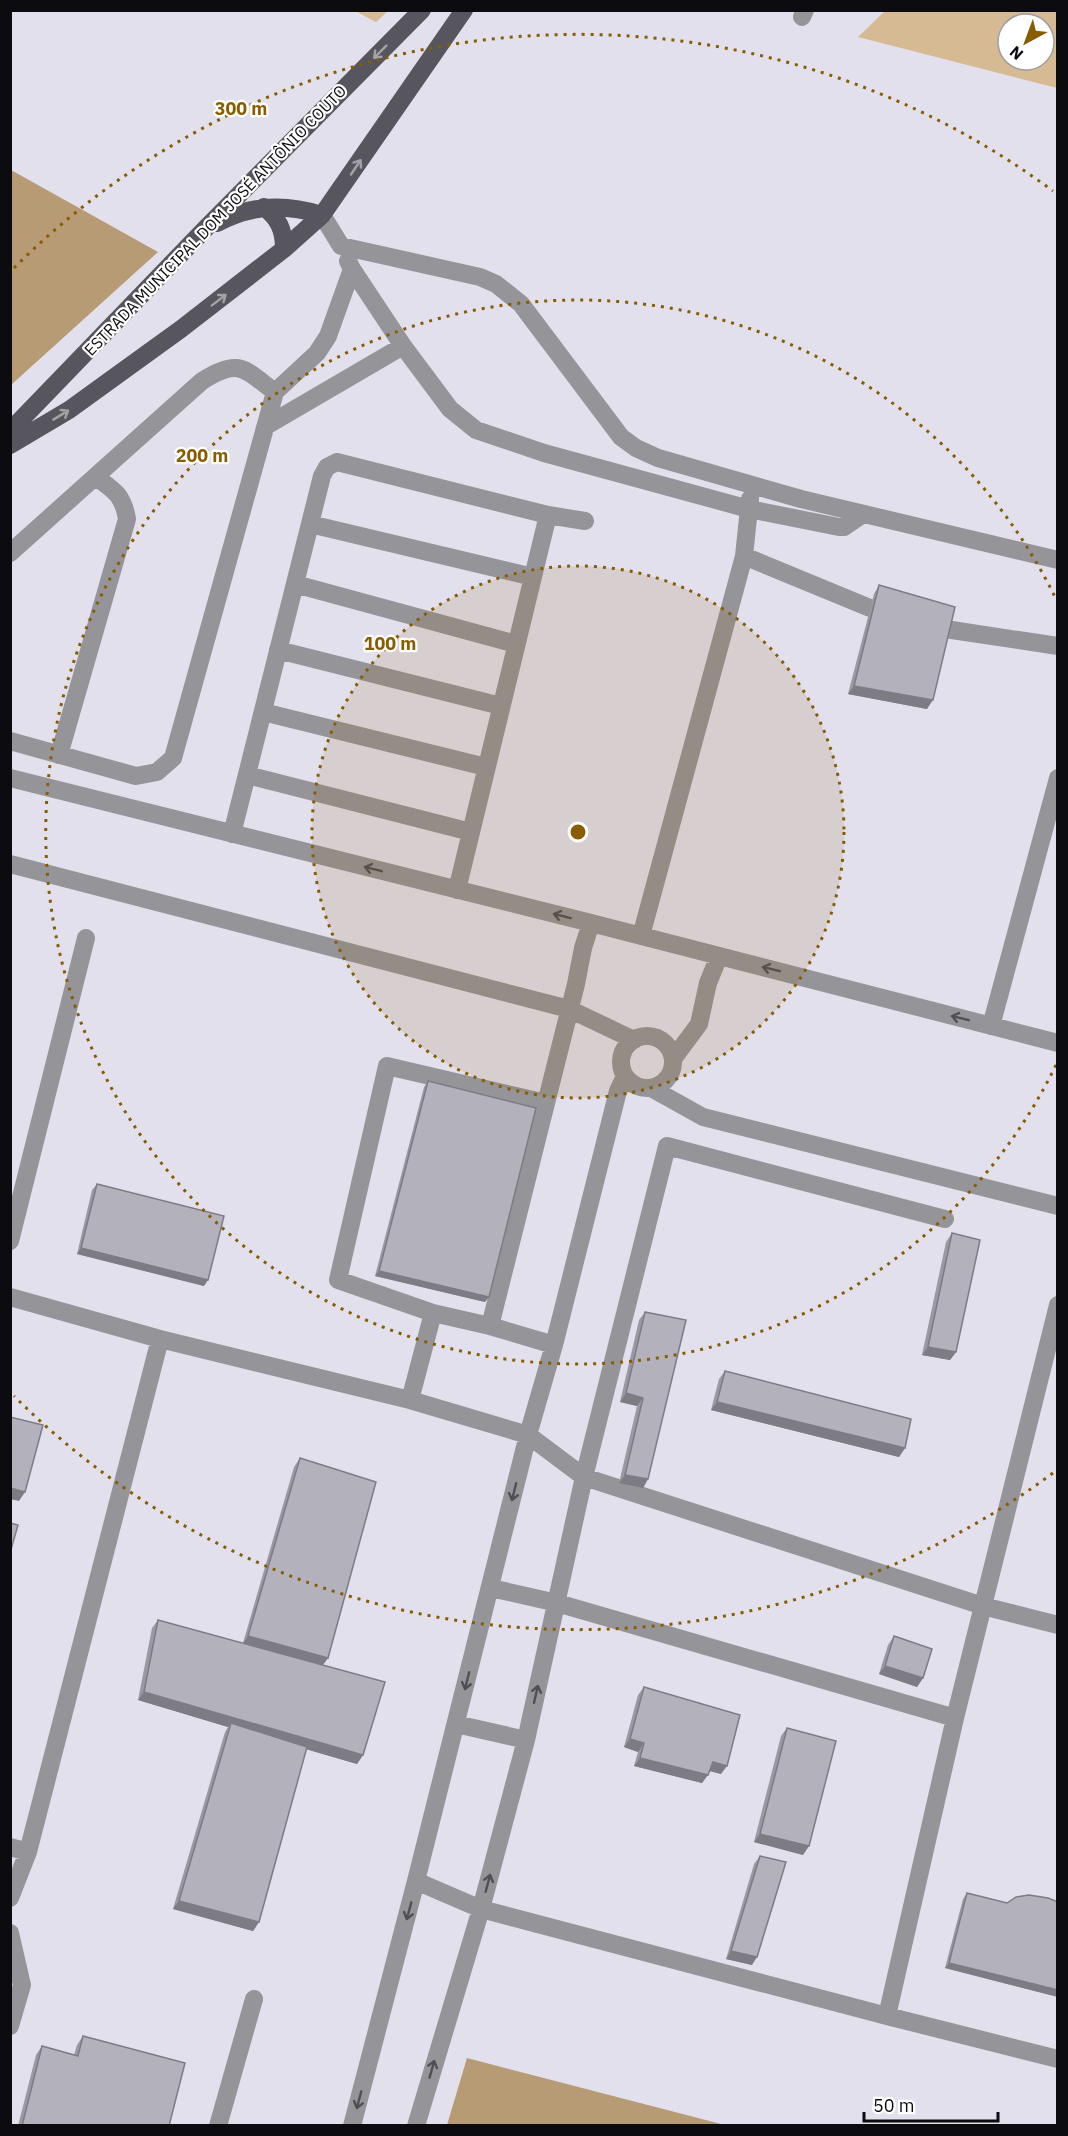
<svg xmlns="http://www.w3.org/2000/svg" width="1068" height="2136" font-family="'IBM Plex Sans',sans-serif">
	<rect width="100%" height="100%" fill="#e2e0ec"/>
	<path fill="#d6ba93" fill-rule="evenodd" d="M886 10 1057 11V88L858 37ZM1008 24H1044V60H1008Z
		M355 11H388L376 22Z"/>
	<path fill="#b79b74" d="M11 170 158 252 11 385Z
		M467 2058 725 2125H447Z"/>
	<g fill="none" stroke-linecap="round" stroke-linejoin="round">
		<path stroke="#959499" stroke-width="18" d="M802 17 805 10
			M322 215 341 246 480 277 496 284 521 304 621 437 636 448 658 458 801 499 1058 560
			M352 269 403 346 450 409 476 430 544 453 749 509 839 527H844L863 514
			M275 392 317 353 328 336 352 269 348 261
			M266 426 403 346
			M310 524 533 577
			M10 553 202 381C239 357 244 369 275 392L173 758 157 772 136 776 10 741
			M744 556 750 499
			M295 584 516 644
			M945 629 1058 646
			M278 650 501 706
			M263 712 486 767
			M59 755 127 519C123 495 115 491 96 477
			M247 775 471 832
			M10 778 591 923 1058 1043
			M232 834 322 476 327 467 337 462 548 515 585 521
			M10 864 569 1009 634 1040
			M457 890 548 515
			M641 936 744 556 870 608
			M991 1026 1058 778
			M621 1062a26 26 0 1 1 52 0a26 26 0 1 1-52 0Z
			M673 1059 699 1024 708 983 719 956
			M651 1088 703 1117 1058 1206
			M546 1103 387 1066 338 1280 433 1313 490 1326 554 1345
			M10 1241 86 938
			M10 1297 160 1339 410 1400 528 1435 584 1477 983 1606 1058 1625
			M490 1326 576 984 583 948 591 923
			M410 1400 433 1313
			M491 1588 557 1603 955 1718
			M456 1724 526 1740
			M10 1847 28 1852
			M416 1881 481 1909 887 2016 1058 2059
			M10 1898 28 1852 160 1339
			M10 1933 22 1985 10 2026
			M887 2016 955 1718 1058 1305
			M218 2126 254 1999
			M352 2126 416 1881 528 1435 554 1345 618 1091 625 1076
			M416 2126 481 1909 526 1740 584 1477 667 1146 945 1219"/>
		<path stroke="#57555e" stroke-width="18" d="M264 207C279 219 284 230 284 249
			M217 223C252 204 286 204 322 215
			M10 431 205 229 422 10
			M10 445 69 410 181 329 284 249 322 215 464 10"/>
	</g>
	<path fill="#9a98a2" d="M879 585 927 709 848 694 874 594Z
		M428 1081 485 1302 375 1276 424 1087Z
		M97 1184 204 1286 77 1254 92 1190Z
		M952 1233 956 1352 950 1360 922 1355 946 1242Z
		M645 1312 648 1479 643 1488 619 1483 637 1406 620 1402 639 1320Z
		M725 1371 905 1448 899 1457 711 1410 719 1379Z
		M300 1458 328 1658 323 1665 363 1755 357 1764 306 1749 259 1922 253 1931 173 1909 225 1732 228 1727 138 1700 152 1628 158 1620 243 1643 294 1467Z
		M894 1636 923 1678 917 1687 879 1674 888 1645Z
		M644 1687 721 1774 709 1771 702 1783 634 1766 638 1752 624 1747 638 1695Z
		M787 1728 803 1855 754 1842 781 1736Z
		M760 1856 752 1965 726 1959 754 1864Z
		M967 1893 1007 1903 1058 1902V1997L945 1968 963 1899Z
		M83 2036 169 2126H18L36 2055 42 2046 74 2055 77 2045Z"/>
	<path fill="#7d7c84" d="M854 686 933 700 927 709 848 694Z
		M81 1248 208 1280 204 1286 77 1254Z
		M379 1271 489 1297 485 1302 375 1276Z
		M928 1347 956 1352 950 1360 922 1355Z
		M626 1393 643 1398 637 1406 620 1402Z
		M717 1402 905 1448 899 1457 711 1410Z
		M625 1475 648 1479 643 1488 619 1483Z
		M10 1488 25 1492 19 1501 10 1499Z
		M248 1636 328 1658 322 1666 242 1645Z
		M885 1666 923 1678 917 1687 879 1674Z
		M144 1692 363 1755 357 1764 230 1727 231 1723 228 1727 138 1700Z
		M630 1739 644 1743 638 1752 624 1747Z
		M640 1758 708 1775 702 1783 634 1766Z
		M713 1762 727 1766 721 1774 707 1770Z
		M760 1834 809 1846 803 1855 754 1842Z
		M179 1901 259 1922 253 1931 173 1909Z
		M731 1951 757 1957 752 1965 726 1959Z
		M949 1963 1058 1990V1997L945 1968Z"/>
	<path fill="#b3b1bc" stroke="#7d7c84" stroke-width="1.5" d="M879 585 955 607 933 700 854 686Z
		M428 1081 536 1108 489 1297 379 1271Z
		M97 1184 224 1216 208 1280 81 1248Z
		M952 1233 980 1240 956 1352 928 1347Z
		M645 1312 686 1320 648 1479 625 1475 643 1398 626 1393Z
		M725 1371 911 1419 905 1448 717 1402Z
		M10 1417 43 1425 25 1492 10 1488Z
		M300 1458 376 1482 328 1658 248 1636Z
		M10 1523 18 1525 10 1553Z
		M158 1620 385 1682 363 1755 144 1692Z
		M894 1636 932 1649 923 1678 885 1666Z
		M644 1687 740 1715 727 1766 713 1762 708 1775 640 1758 644 1743 630 1739Z
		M231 1723 307 1747 259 1922 179 1901Z
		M787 1728 836 1741 809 1846 760 1834Z
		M760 1856 786 1862 757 1957 731 1951Z
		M967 1893 1007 1903 1016 1897 1029 1895 1048 1898 1058 1902V1990L949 1963Z
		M83 2036 185 2063 169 2126H22L42 2046 78 2056Z"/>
	<defs><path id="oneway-shaft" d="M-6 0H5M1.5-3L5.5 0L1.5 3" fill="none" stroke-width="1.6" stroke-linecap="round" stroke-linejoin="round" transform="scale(1.5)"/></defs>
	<g stroke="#a3a2a6">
		<use href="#oneway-shaft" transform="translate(380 52) rotate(135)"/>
		<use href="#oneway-shaft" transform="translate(356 167) rotate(-56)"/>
		<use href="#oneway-shaft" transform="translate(219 300) rotate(-37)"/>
		<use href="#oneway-shaft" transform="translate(61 415) rotate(-31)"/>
	</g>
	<g stroke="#505054">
		<use href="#oneway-shaft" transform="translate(373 869) rotate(-166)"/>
		<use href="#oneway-shaft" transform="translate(562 916) rotate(-166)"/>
		<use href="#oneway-shaft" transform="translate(771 969) rotate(-166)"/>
		<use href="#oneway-shaft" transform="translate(960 1018) rotate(-166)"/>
		<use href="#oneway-shaft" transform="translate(514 1492) rotate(104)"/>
		<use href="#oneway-shaft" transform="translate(467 1681) rotate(104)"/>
		<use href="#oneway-shaft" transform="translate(536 1694) rotate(-77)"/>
		<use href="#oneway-shaft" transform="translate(488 1883) rotate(-75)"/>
		<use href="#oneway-shaft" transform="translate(409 1911) rotate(105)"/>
		<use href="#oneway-shaft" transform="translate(432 2069) rotate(-74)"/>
		<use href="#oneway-shaft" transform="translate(359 2100) rotate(105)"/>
	</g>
	<circle cx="578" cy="832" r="266" fill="#895c00" fill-opacity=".12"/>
	<g fill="none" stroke="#895c00" stroke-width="3" stroke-dasharray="3 6">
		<circle cx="578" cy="832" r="266"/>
		<path d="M1056 1065A532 532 0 1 1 1056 599"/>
		<path d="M1053 1473A798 798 0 0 1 14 1396M14 268A798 798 0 0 1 1053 191"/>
	</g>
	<g text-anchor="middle" stroke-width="4.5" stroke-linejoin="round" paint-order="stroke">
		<g font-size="16" fill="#0c0b0f" stroke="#fff">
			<text transform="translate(215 220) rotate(-46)" y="6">ESTRADA MUNICIPAL DOM JOSÉ ANTÔNIO COUTO</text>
		</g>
	</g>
	<circle cx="578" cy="832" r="9" fill="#895c00" stroke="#fff" stroke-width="3"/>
	<g font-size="18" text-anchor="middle" font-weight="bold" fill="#895c00" stroke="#fff" stroke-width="4.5" stroke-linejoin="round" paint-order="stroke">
		<text x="241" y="115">300 m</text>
		<text x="202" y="462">200 m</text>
		<text x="390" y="650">100 m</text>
	</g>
	<rect width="1068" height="2136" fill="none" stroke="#0c0b0f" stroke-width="24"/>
	<g transform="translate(1026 42) rotate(221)"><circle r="28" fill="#ffffff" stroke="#9e9d9f" stroke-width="1.5"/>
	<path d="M0-4.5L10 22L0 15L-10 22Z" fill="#895c00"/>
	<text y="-9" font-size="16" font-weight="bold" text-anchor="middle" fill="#0c0b0f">N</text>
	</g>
	<path d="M864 2112v9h134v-9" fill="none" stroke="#0c0b0f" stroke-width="3"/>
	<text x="873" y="2112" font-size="18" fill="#0c0b0f" stroke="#ffffff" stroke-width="4.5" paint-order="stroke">50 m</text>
</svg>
